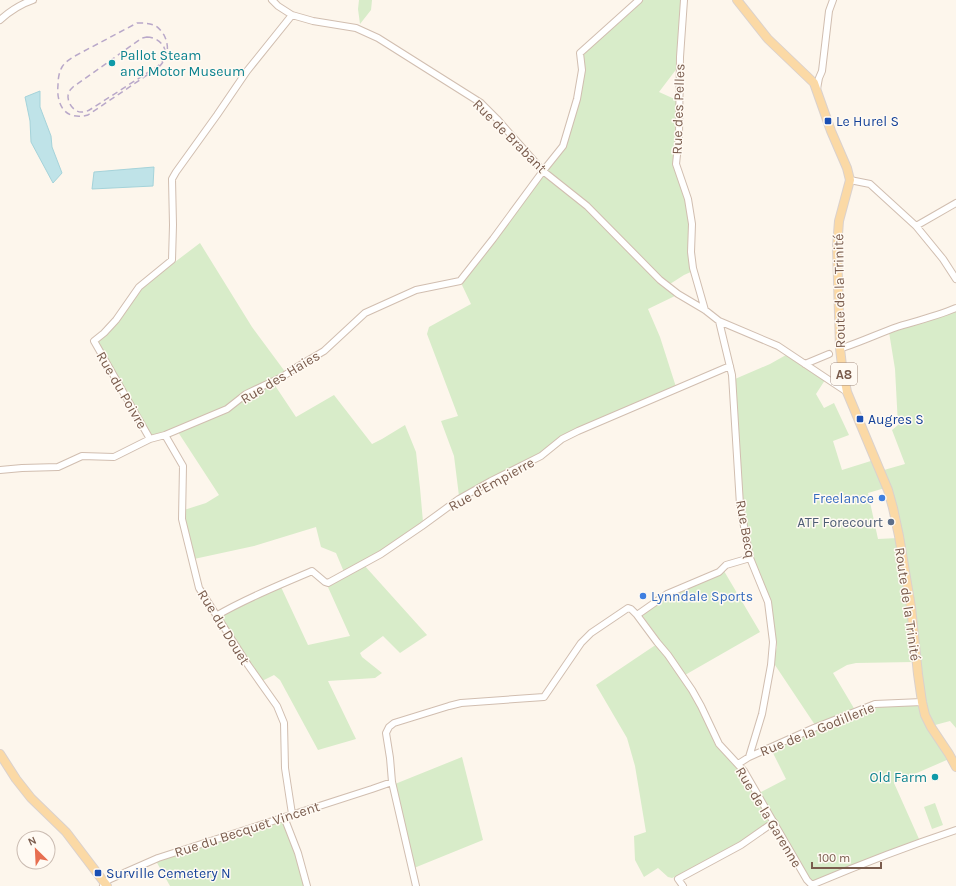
<svg xmlns="http://www.w3.org/2000/svg" width="956" height="886" font-family="Karla,sans-serif">
	<rect width="100%" height="100%" fill="#fdf6ec"/>
	<path fill="#d8ecc9" d="M359 0H372L371 10 360 24 358 9Z
		M642 0H682L678 67 659 92 679 101 675 162 686 198 689 220 693 271 684 275 670 284 653 270 546 170 565 146 574 119 585 73 583 53Z
		M544 175 579 202 677 295 648 309 660 337 676 387 587 425 542 453 459 496 454 456 441 421 458 416 427 334 429 327 471 304 462 285 463 281Z
		M200 243 252 327 286 373 229 405 167 433 152 436 97 343 107 334 142 287Z
		M956 311V728L950 721 935 725 930 716 925 702 884 470 905 464 892 430 898 425 895 369 889 332Z
		M786 355 825 380 816 394 824 408 834 403 849 435 833 441 842 470 874 460 885 488 868 493 878 539 898 538 907 607 913 662 856 663 847 665 833 673 855 710 815 725 773 662 777 647 771 602 752 555 746 526 742 496 735 379 770 364Z
		M274 384 296 417 334 395 372 444 382 439 405 425 416 452 420 488 423 522 366 561 344 572 336 553 321 547 316 527 254 546 194 559 184 518V510L206 503 219 495 178 432 247 395Z
		M364 565 427 635 400 653 383 636 360 653 362 657 382 673 375 678 328 681 356 739 318 750 280 680 274 675 262 681 220 617 245 603 281 587 308 645 350 636 327 585Z
		M724 571 760 632 685 675 642 615 675 593 708 580Z
		M657 644 700 706 715 744 741 769 771 821 740 843 684 873 672 878 668 877 658 868 644 877 635 860 634 836 646 832 635 766 627 738 596 685Z
		M919 704 949 759 894 783 919 839 817 881 812 880 809 879 759 793 786 779 771 749 818 728 875 707Z
		M462 757 483 840 414 868 395 784Z
		M935 803 943 825 932 829 924 807Z
		M282 820 294 847 305 886H170L156 861Z"/>
	<path fill="#bfe3e8" stroke="#a5d3da" d="M40 91V107L51 136 52 147 62 173 53 183 31 142 30 121 25 97Z
		M154 167 153 186 92 189 94 172Z"/>
	<g fill="none" stroke-linecap="round" stroke-linejoin="round">
		<g stroke="#d1beb0" stroke-width="8">
			<path id="minor" d="M272 0 278 6 292 15 313 21 356 28 378 38 481 103 497 119 543 171 587 206 660 280 678 294 705 310 719 321 778 346 847 392
				M684 0 680 57 679 136 676 164 688 199 692 224 691 252 693 268 705 310
				M0 20C10 11 21 4 33 0
				M817 89 819 78 822 71 829 11 833 0
				M850 180 870 184 916 226 943 259 956 279
				M916 226 956 203
				M719 321 732 375 740 505 750 558 768 602 773 642 771 665 762 714 749 757
				M840 348 845 347C863 341 880 333 897 327 917 321 937 316 956 308
				M805 364 829 354
				M165 435 183 466 182 519 199 588 248 665 277 706 284 723 285 768 292 814
				M150 439 94 341 104 333 116 320 139 287 172 260 173 225 172 179 176 172 217 115 247 71 292 15
				M0 470 22 468 58 467 82 456 114 457 150 439 165 435 227 409 246 394 282 377 297 367 324 351 365 313 416 290 460 281 493 239 543 171 563 146 577 99 582 70 580 53 639 0
				M637 615 667 594 719 572 726 565 750 558
				M216 616C246 598 280 585 312 571L325 582 328 583 381 554 422 526 459 499 491 481 541 456 562 439 578 431 730 366
				M738 764 749 757 814 728 875 704 922 702
				M284 817 298 853 307 886
				M103 886 108 880 158 858 372 789 392 782
				M416 886 392 782 390 758 386 733 389 727 394 723 449 706 461 703 544 697 581 643 591 633 628 608 631 609 637 615 657 642 668 655 692 690 701 706 719 744 744 771 807 880 811 884H814C861 864 908 846 956 830
				M683 886 678 879 741 845 774 822"/>
		</g>
		<g stroke="#dad1cd" stroke-width="10">
			<path id="major" d="M737 0 768 39 814 83 831 131 847 168 850 180 839 221 837 247 840 348 842 366 847 392 888 490 893 508 899 536 911 607 918 674 922 702 925 715 931 727 949 754 956 767
				M0 754 16 779 31 798 66 832 107 886"/>
		</g>
		<use href="#minor" stroke="#fff" stroke-width="6"/>
		<use href="#major" stroke="#fbd9a5" stroke-width="8"/>
		<path stroke="#b9a8c9" stroke-width="1.5" stroke-dasharray="6 4" stroke-linecap="butt" d="M137 23C144 23 150 23 156 26 159 28 162 32 164 35 170 47 168 57 159 67L88 115C66 121 56 106 58 85 58 79 59 72 62 67 65 62 69 60 73 57Z
			M147 37C156 37 167 45 165 55 164 60 161 63 158 66L91 109C88 111 85 112 81 112 73 112 65 100 69 92 69 91 73 87 73 87L142 38Z"/>
	</g>
	<g fill="#0f9aa8" stroke="#fffaf3" stroke-width="1.5">
		<circle cx="112" cy="63" r="4"/>
		<circle cx="935" cy="777" r="4"/>
	</g>
	<g fill="#1a4fb4" stroke="#fffaf3" stroke-width="1.5">
		<rect x="824" y="117" width="8" height="8" rx="2"/>
		<rect x="856" y="415" width="8" height="8" rx="2"/>
		<rect x="94" y="869" width="8" height="8" rx="2"/>
	</g>
	<g fill="#3f7fe0" stroke="#fffaf3" stroke-width="1.5">
		<circle cx="882" cy="498" r="4"/>
		<circle cx="643" cy="596" r="4"/>
	</g>
	<circle fill="#5c6f8a" stroke="#fffaf3" stroke-width="1.5" cx="891" cy="522" r="4"/>
	<g text-anchor="middle" stroke-width="3" stroke-linejoin="round" paint-order="stroke">
		<rect fill="#fffaf3" stroke="#a28b7f" stroke-width="1" x="831" y="363" width="26" height="22" rx="3"/>
		<g font-size="13" font-weight="bold" fill="#7a5c4d">
			<text x="844" y="379">A8</text>
		</g>
		<g font-size="14" fill="#0d838f" stroke="#fffaf3" text-anchor="start">
			<text x="120" y="60">Pallot Steam<tspan x="120" dy="16">and Motor Museum</tspan></text>
			<text x="927" y="782" text-anchor="end">Old Farm</text>
		</g>
		<g font-size="14" fill="#7a5c4d" stroke="#fffaf3">
			<text transform="translate(678 109) rotate(-88)" y="5">Rue des Pelles</text>
			<text transform="translate(510 136) rotate(45)" y="5">Rue de Brabant</text>
			<text transform="translate(839 291) rotate(-91)" y="5">Route de la Trinité</text>
			<text transform="translate(280 377) rotate(-31)" y="5">Rue des Haies</text>
			<text transform="translate(122 390) rotate(60)" y="5">Rue du Poivre</text>
			<text transform="translate(491 484) rotate(-29)" y="5">Rue d'Empierre</text>
			<text transform="translate(746 529) rotate(80)" y="5">Rue Becq</text>
			<text transform="translate(908 604) rotate(82)" y="5">Route de la Trinité</text>
			<text transform="translate(224 627) rotate(58)" y="5">Rue du Douet</text>
			<text transform="translate(817 729) rotate(-22)" y="5">Rue de la Godillerie</text>
			<text transform="translate(769 817) rotate(59)" y="5">Rue de la Garenne</text>
			<text transform="translate(247 829) rotate(-18)" y="5">Rue du Becquet Vincent</text>
		</g>
		<g font-size="14" fill="#164399" stroke="#fffaf3" text-anchor="start">
			<text x="836" y="126">Le Hurel S</text>
			<text x="868" y="424">Augres S</text>
			<text x="106" y="878">Surville Cemetery N</text>
		</g>
		<g font-size="14" fill="#366cbe" stroke="#fffaf3" text-anchor="end">
			<text x="874" y="503">Freelance</text>
			<text x="651" y="601" text-anchor="start">Lynndale Sports</text>
		</g>
		<g font-size="14" fill="#4e5e75" stroke="#fffaf3" text-anchor="end">
			<text x="883" y="527">ATF Forecourt</text>
		</g>
	</g>
	<g transform="translate(36 850) rotate(336)"><circle r="19" fill="#fffaf3" stroke="#cabbb1"/>
	<path d="M0-3L7 15L0 10L-7 15Z" fill="#e76f51"/>
	<text y="-6" font-size="11" font-weight="bold" text-anchor="middle" fill="#7a5c4d">N</text>
	</g>
	<path d="M812 862v6h69v-6" fill="none" stroke="#7a5c4d" stroke-width="2"/>
	<text x="818" y="862" font-size="12" fill="#7a5c4d" stroke="#fffaf3" stroke-width="3" paint-order="stroke">100 m</text>
</svg>
